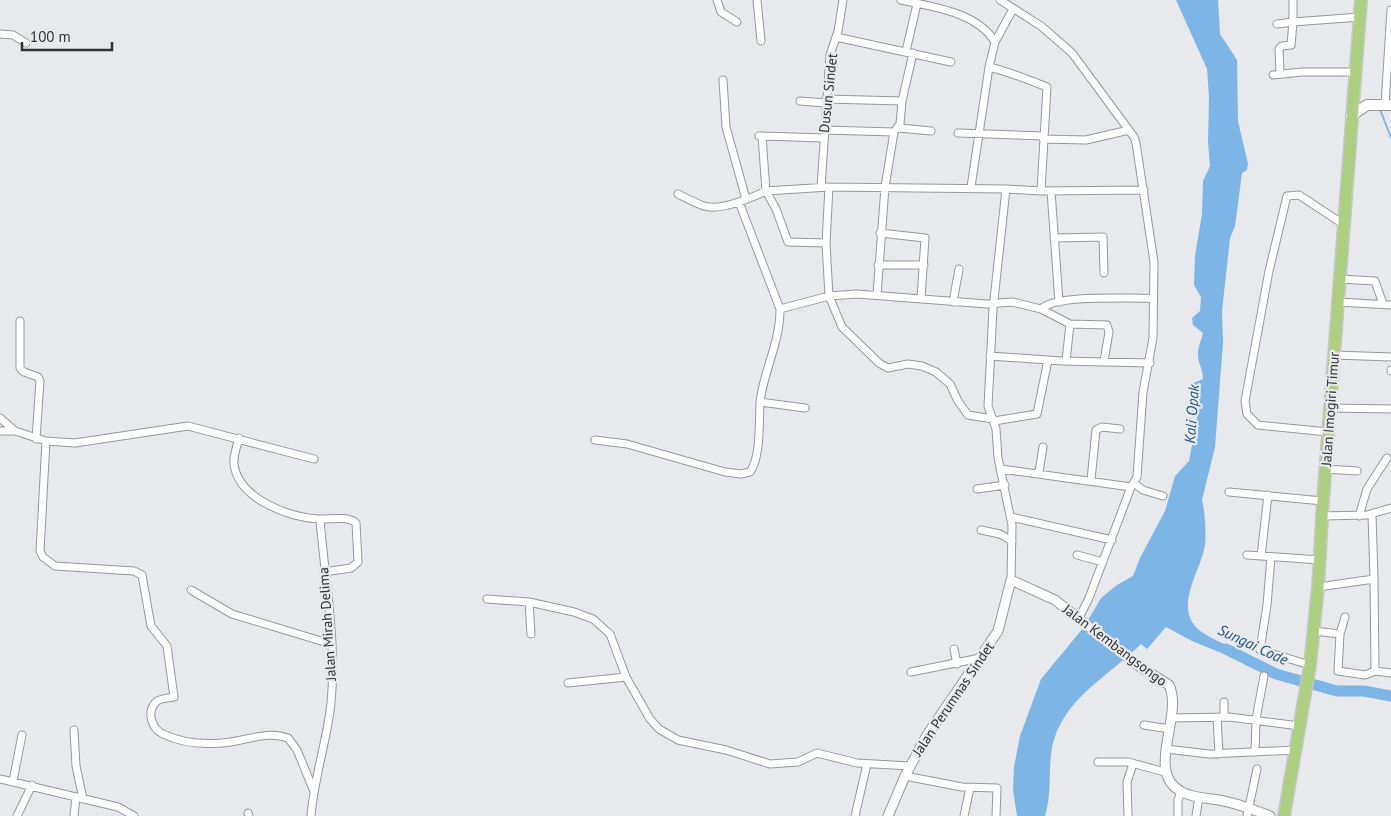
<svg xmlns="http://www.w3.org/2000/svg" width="1391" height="816" font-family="'PT Sans',sans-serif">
	<rect width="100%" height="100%" fill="#e7e9ec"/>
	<path fill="#7db5e6" d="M1176 0H1218L1220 34 1237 60 1238 121 1248 164 1247 170 1242 173 1235 226 1230 238 1222 311 1223 343 1215 447 1202 500C1205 511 1207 539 1204 550 1198 575 1174 608 1199 630 1211 640 1231 646 1245 653L1236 659 1192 641 1166 627 1147 649 1141 644C1108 677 1063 698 1052 747 1048 770 1052 794 1045 816H1017L1013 790 1014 767 1020 736 1041 679 1084 627 1101 598 1117 585 1133 576 1140 558 1165 511 1175 476 1189 461 1199 408 1198 399 1191 392V384L1203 379C1203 370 1198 363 1198 354 1198 345 1202 340 1203 333L1193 325 1192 318 1200 311 1201 297 1194 285 1195 256 1202 214 1203 181 1210 166 1208 142 1209 97 1207 69Z"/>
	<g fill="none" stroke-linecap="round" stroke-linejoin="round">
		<path stroke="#7db5e6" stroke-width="2" d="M1380 109 1391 138"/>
		<path stroke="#7db5e6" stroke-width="11" d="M1226 649 1276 674 1337 691H1364L1391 696"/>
		<g stroke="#96989a" stroke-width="9">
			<path id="minor" d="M717 0 721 12 737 22
				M757 0 761 41
				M901 0C933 7 977 12 995 42
				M1000 0 1041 26 1072 53 1134 137 1136 143 1154 262 1153 338 1143 392 1137 477 1131 487 1089 598 1079 618
				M1277 24 1293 22V0
				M0 34 13 35 26 43
				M836 37 951 62
				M906 51 917 4
				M989 67C1010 72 1027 79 1047 87L1041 191
				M1280 73 1279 49 1282 46 1291 45 1293 22 1360 17
				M1273 75 1302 72H1355
				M723 80 726 127 746 199
				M826 99 902 101
				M800 101 825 103
				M1385 105 1391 10
				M899 128 931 131
				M824 130 894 132
				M958 133 1043 136
				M759 136 824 138
				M762 136 766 191 829 187 1006 189 993 309 988 406 996 429 998 458 1012 525 1011 580
				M1043 139 1086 140 1129 130
				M821 187 830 55 838 31 843 0
				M971 187 989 67 995 42 1013 9
				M1006 189 1041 191 1144 190
				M1051 191 1059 302
				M678 194C686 198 695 203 704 206 720 211 751 198 766 191L776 209 788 242 826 243 829 296 857 294 987 304 1012 302 1041 309C1057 294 1129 299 1153 298
				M739 202 780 309C780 344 764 369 760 402L805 408
				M880 233 925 238 921 298
				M1054 238 1103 237 1104 273
				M826 243 829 187
				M878 265H924
				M1339 279 1375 281 1383 304
				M877 295 885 187 894 132 900 124 902 101 913 53
				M953 302 959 269
				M1338 302 1391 305
				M780 309 829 296 842 327 879 363 888 368 908 364 922 366 936 372 950 384 958 401 968 415 993 419
				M1041 309 1070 324 1107 325 1109 332 1104 361
				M20 321V368L24 372 38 377 40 381 36 439
				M1334 355 1391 357
				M990 356 1062 361 1150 363
				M1066 361 1070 324
				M1391 370V371
				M1330 408 1391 409
				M0 418 15 431 46 441 75 443 188 426 314 459
				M994 421 1037 414 1048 360
				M0 431H15
				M1328 432 1258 425 1247 414 1245 401 1269 271 1287 196 1299 195 1343 224
				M239 438C237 446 233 456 234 464 238 499 289 517 318 519 329 520 347 515 356 523L358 562 351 568 324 572
				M595 440 627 444 725 472 741 474 750 472C761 458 759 419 760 402
				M46 441 40 551 43 557 55 566 134 571 142 575 151 626 167 646 174 697C169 698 160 698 156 702 146 712 152 729 163 734 184 744 209 745 231 742 251 739 269 731 288 738L297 750 313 789
				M1001 469 1131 487
				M1325 469 1357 471
				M1039 472 1043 447
				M1091 480 1096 430 1102 427 1120 429
				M1134 483 1143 490 1163 496
				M977 489 1005 485
				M1229 492 1323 501
				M1372 514 1374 579
				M1322 516 1367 515 1391 508
				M1359 516 1367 489 1387 458
				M1011 517 1112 540
				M981 530 1000 534 1012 541
				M1077 555 1103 562
				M1247 555 1320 560
				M1261 556 1268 495
				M1271 557 1267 605 1260 650 1310 665
				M1318 587 1374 579 1375 671
				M191 590 232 614 331 644
				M487 599 529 602 574 612 593 619 610 634 626 677 650 719 659 729 678 740 726 750 770 764 798 762 817 753 857 763 910 766
				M529 602 531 634
				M1314 631 1340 634 1338 671 1365 675 1375 671 1391 673
				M1340 634 1345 617
				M954 649 957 664
				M911 672 980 658
				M568 683 626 677
				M1217 717 1219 754
				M1224 717V702
				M1171 718 1229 717 1300 726
				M1144 725 1170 729
				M74 730 76 766 83 799
				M1166 749 1209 754 1296 750
				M1255 752 1256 719 1264 676
				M1098 762H1128L1165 772
				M905 776 962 787 997 788 996 816
				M0 779 118 807 134 816
				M13 781 22 735
				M248 813 249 816
				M17 816 32 785
				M74 816 76 797
				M311 816C314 778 327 741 331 703 337 643 325 580 320 520
				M855 816 867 764
				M964 816 970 788
				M1128 816 1127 782 1133 764
				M1178 816V800L1181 792
				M1196 816 1199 797
				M1247 816 1257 769"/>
		</g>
		<g stroke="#96989a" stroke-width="11">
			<path id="tertiary" d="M888 816 905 776 927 735 998 631 1011 580 1055 600 1139 666 1169 685C1184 716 1144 773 1182 792 1193 798 1207 798 1219 800 1237 803 1254 810 1270 816"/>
		</g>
		<g stroke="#96989a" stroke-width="12">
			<path id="secondary" d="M1351 116 1367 105H1391"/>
		</g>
		<g stroke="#c5c6c6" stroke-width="14">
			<path id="primary" d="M1284 816 1310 665 1318 587 1323 501 1361 0"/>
		</g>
		<use href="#minor" stroke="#fff" stroke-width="7"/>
		<use href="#tertiary" stroke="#fff" stroke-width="9"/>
		<use href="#secondary" stroke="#fff" stroke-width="10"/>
		<use href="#primary" stroke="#adcf82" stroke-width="11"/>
	</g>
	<g text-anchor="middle" stroke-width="4.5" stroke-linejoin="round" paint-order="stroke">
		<g font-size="14" fill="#313233" stroke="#e7e9ec">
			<text transform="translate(828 93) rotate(-84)" y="5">Dusun Sindet</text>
			<text transform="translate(1330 409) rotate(-86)" y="5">Jalan Imogiri Timur</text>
			<text transform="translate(327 624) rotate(-94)" y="5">Jalan Mirah Delima</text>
			<text transform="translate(1115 645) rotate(37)" y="5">Jalan Kembangsongo</text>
			<text transform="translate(953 699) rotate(-56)" y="5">Jalan Perumnas Sindet</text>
		</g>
		<g font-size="15" font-style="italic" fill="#1b5886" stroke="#e7e9ec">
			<text transform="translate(1192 414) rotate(-86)" y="5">Kali Opak</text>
			<text transform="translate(1253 645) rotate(25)" y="5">Sungai Code</text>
		</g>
	</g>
	<path d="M22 42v8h90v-8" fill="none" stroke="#313233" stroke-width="2.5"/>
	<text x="30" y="42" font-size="15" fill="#313233" stroke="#e7e9ec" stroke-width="4" paint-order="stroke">100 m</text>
</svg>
